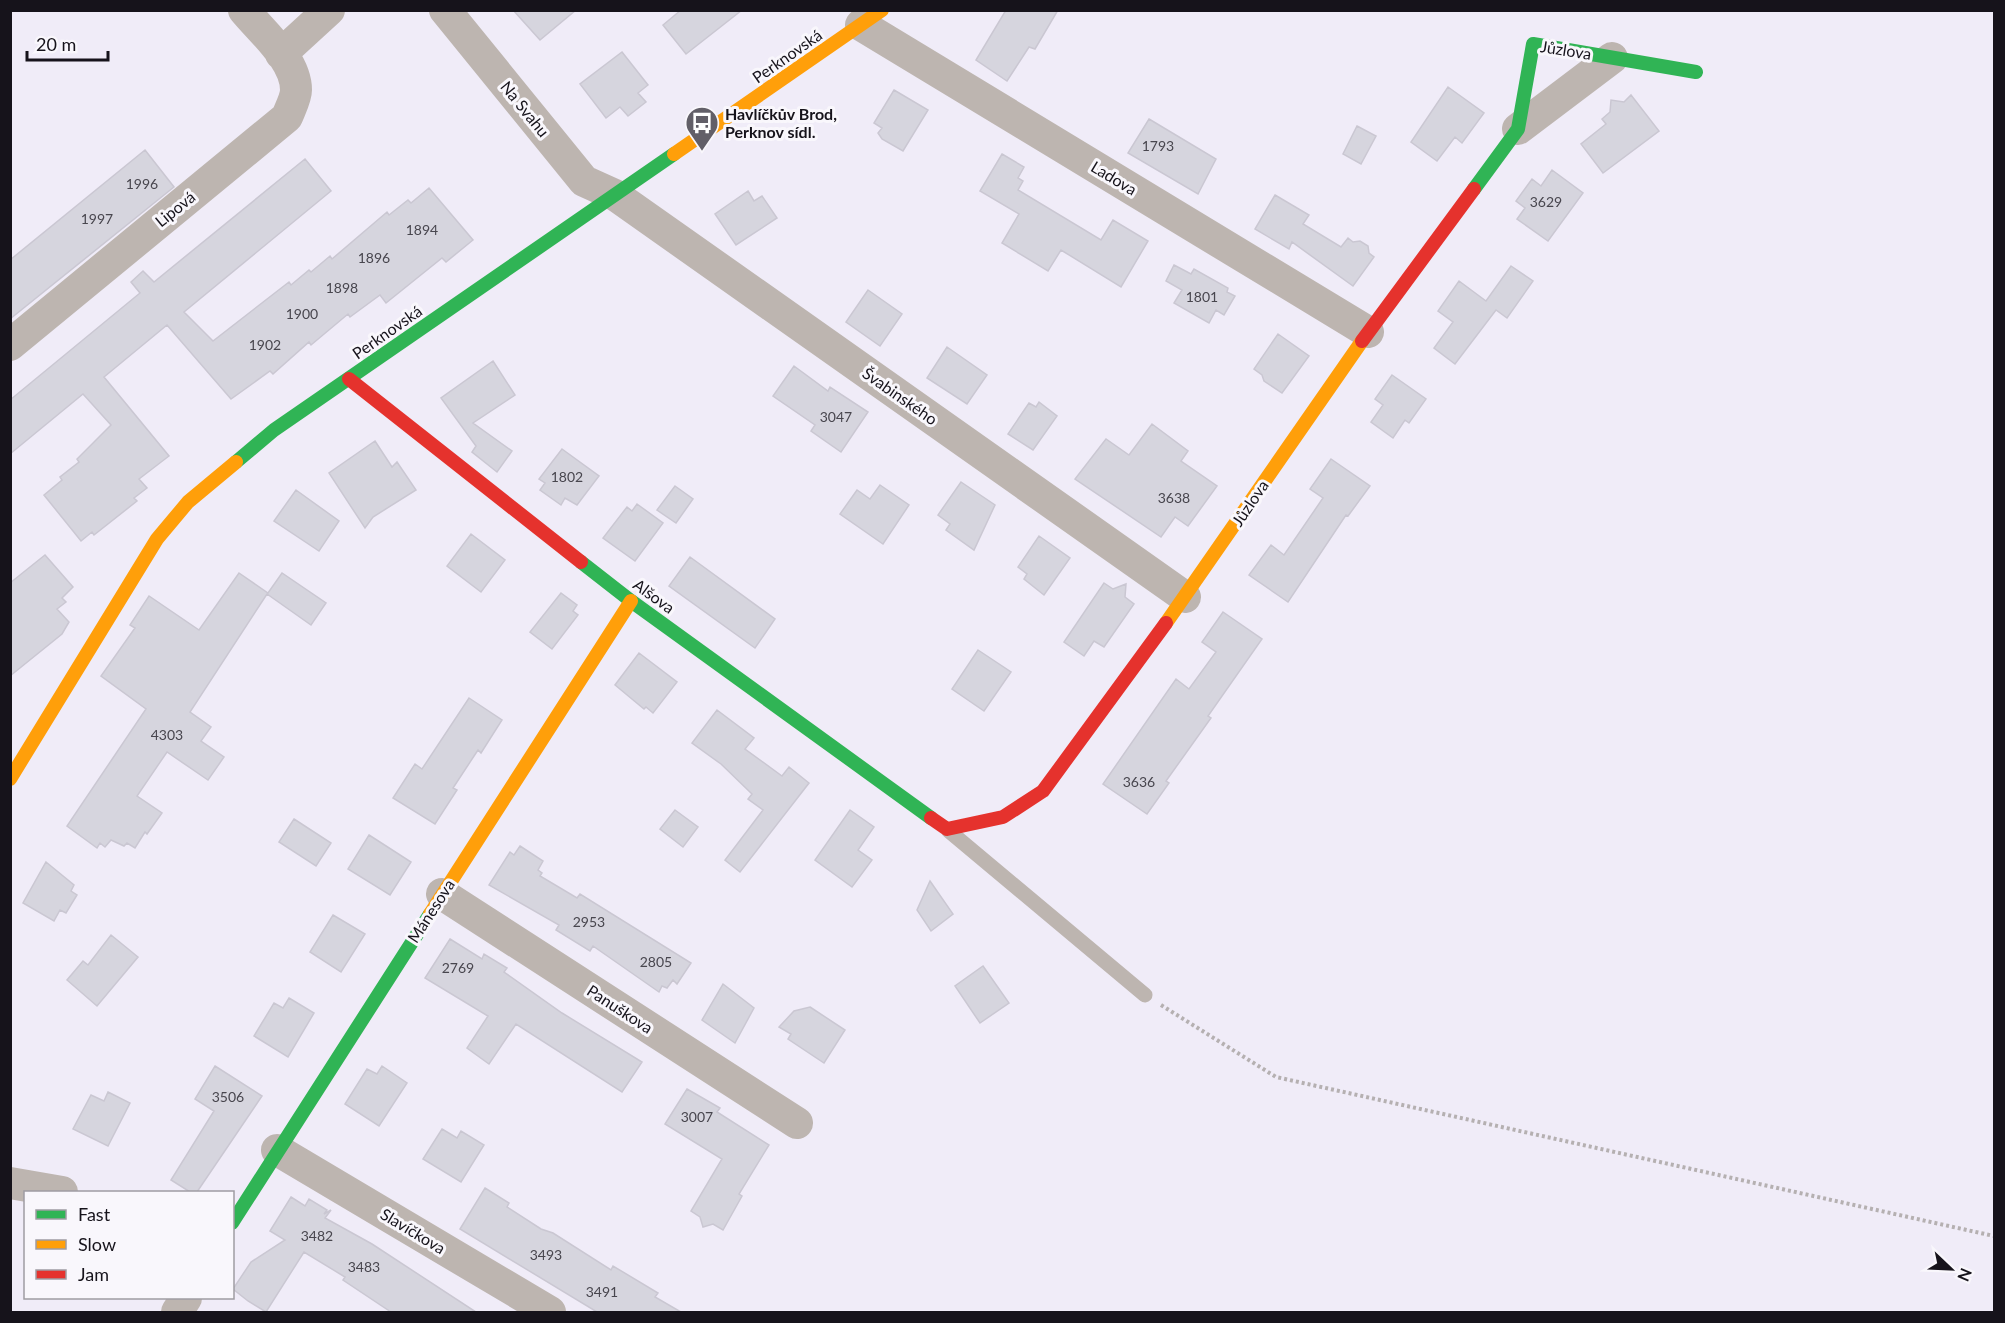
<svg xmlns="http://www.w3.org/2000/svg" width="2005" height="1323" font-family="Lato,sans-serif">
	<rect width="100%" height="100%" fill="#f0ecf8"/>
	<path fill="#d6d5de" stroke="#cac7d2" stroke-width="1.5" d="M513 10H576L540 40Z
		M681 10H742L686 54 663 25Z
		M1006 10H1058L1035 49 1029 47 1007 81 976 60Z
		M622 52 648 85 638 93 646 102 628 116 620 107 606 118 580 84Z
		M1448 87 1484 113 1462 143 1455 137 1437 161 1411 142Z
		M894 90 928 110 903 151 882 139 878 133 882 128 874 123Z
		M1631 95 1659 131 1603 173 1581 144 1606 124 1602 119 1610 112 1611 100 1624 102Z
		M1149 119 1216 159 1198 194 1128 153Z
		M1357 126 1376 136 1361 164 1343 154Z
		M145 150 174 187 10 319V260Z
		M1002 154 1024 167 1018 178 1023 181 1018 190 1101 240 1113 220 1148 241 1121 287 1061 250 1048 271 1002 243 1019 214 980 191Z
		M305 159 331 191 184 312 213 341 289 282 291 285 309 270 311 272 330 256 332 259 387 212 389 215 408 200 411 203 429 188 473 240 446 262 442 258 386 303 380 295 350 317 348 314 311 345 309 342 273 374 270 371 231 399 167 325 104 377 169 456 139 479 147 488 134 498 137 501 94 535 92 532 81 541 44 495 62 480 60 477 79 462 77 459 111 425 83 394 10 454V400L140 293 131 282 143 271 154 282Z
		M1552 170 1583 193 1548 241 1517 219 1525 208 1516 201 1532 179 1541 186Z
		M748 191 754 201 762 196 777 218 736 245 715 214Z
		M1275 195 1309 215 1303 224 1341 247 1348 238 1353 242 1360 241 1368 246 1369 253 1374 257 1353 286 1292 242 1289 249 1255 229Z
		M1174 265 1191 274 1194 269 1228 288 1227 292 1235 296 1224 315 1216 310 1209 323 1174 303 1182 290 1166 281Z
		M1511 266 1533 281 1507 318 1496 310 1455 364 1434 348 1453 322 1438 311 1459 281 1486 301Z
		M868 290 902 314 880 346 846 322Z
		M1278 334 1309 356 1282 393 1264 381 1262 375 1254 369Z
		M947 347 987 375 967 404 927 378Z
		M493 361 515 395 473 423 512 451 497 472 472 452 476 446 441 398Z
		M794 366 828 391 830 387 868 412 841 452 811 431 815 425 773 396Z
		M1392 375 1426 399 1409 423 1405 420 1393 438 1371 422 1383 405 1375 399Z
		M1039 402 1057 416 1033 450 1008 434 1029 403 1036 407Z
		M1152 424 1188 451 1181 461 1217 486 1188 526 1175 517 1161 537 1075 479 1106 439 1129 455Z
		M375 441 392 467 397 462 416 490 373 517 365 528 329 473Z
		M562 449 599 476 577 505 565 498 561 505 540 490 545 483 539 479Z
		M1331 459 1370 486 1348 516 1346 515 1288 602 1249 575 1271 545 1284 555 1323 498 1310 489Z
		M961 482 995 505 974 550 946 530 950 524 938 515Z
		M880 485 909 505 883 544 840 514 857 490 870 499Z
		M675 486 693 499 676 523 657 510Z
		M296 490 339 521 319 551 274 521Z
		M637 504 663 523 635 561 603 538 627 507 632 511Z
		M471 534 505 560 481 592 447 566Z
		M1039 536 1070 558 1044 595 1024 579 1027 574 1018 567Z
		M45 555 73 587 62 598 66 602 57 609 69 622 62 634 10 676V583Z
		M690 557 775 619 755 648 669 586Z
		M239 573 268 593 282 573 326 603 311 625 267 594 190 712 211 727 201 741 224 757 208 780 167 752 137 796 162 813 147 834 145 832 135 848 127 843 124 846 111 840 105 847 100 843 97 848 67 826 146 709 101 676 135 628 130 625 149 596 199 630Z
		M1104 583 1113 589 1126 584 1125 597 1134 604 1104 647 1094 641 1084 656 1064 642Z
		M561 593 577 605 573 611 578 615 552 649 530 632Z
		M1223 612 1262 639 1208 716 1211 718 1166 781 1169 783 1147 814 1103 784 1176 679 1189 689 1216 652 1202 642Z
		M978 650 1011 672 984 711 952 689Z
		M639 653 677 682 653 713 646 707 644 709 615 685Z
		M469 698 502 720 481 753 478 750 453 788 457 790 435 824 393 798 415 764 422 769Z
		M717 710 754 738 745 749 782 776 789 767 809 783 740 872 725 860 763 810 748 799 752 794 721 764 692 743Z
		M675 810 698 827 683 847 660 829Z
		M850 810 874 827 858 850 872 860 852 887 815 860Z
		M294 819 331 843 316 866 279 842Z
		M369 835 411 862 390 895 348 869Z
		M520 846 543 861 538 870 542 873 540 876 577 898 580 894 691 963 677 984 673 980 667 988 662 986 659 992 593 946 590 951 556 930 559 925 489 885 510 852 514 855Z
		M46 862 74 885 71 891 77 895 66 913 60 910 54 921 23 903Z
		M930 881 953 914 931 931 917 910Z
		M333 915 365 934 341 972 310 952Z
		M111 935 138 957 97 1006 67 980 83 961 88 965Z
		M450 939 482 959 484 954 507 968 504 972 562 1013 642 1062 622 1092 516 1024 489 1064 467 1048 488 1016 425 978Z
		M983 966 1009 1003 980 1023 955 986Z
		M723 984 754 1008 735 1043 702 1020Z
		M289 998 314 1013 288 1057 254 1036 274 1003 283 1008Z
		M810 1007 845 1030 824 1063 788 1039 791 1034 779 1027 794 1011Z
		M215 1066 262 1096 197 1192H190L171 1180 214 1111 195 1099Z
		M382 1066 407 1083 379 1126 345 1104 367 1069 377 1074Z
		M687 1089 720 1108 717 1112 769 1145 739 1194 742 1196 723 1230 713 1224 703 1227 700 1217 691 1211 722 1159 665 1124Z
		M108 1092 130 1103 108 1146 73 1129 91 1095 104 1101Z
		M442 1129 457 1138 461 1131 484 1145 461 1182 423 1159Z
		M485 1188 509 1203 507 1207 541 1229 553 1233 611 1270 613 1266 658 1293 655 1297 681 1312H597L460 1229Z
		M291 1197 305 1206 309 1199 327 1210 324 1214 331 1210 325 1218 372 1244 476 1312H391L343 1280 345 1277 304 1252 266 1312 248 1301 233 1289 251 1262 285 1240 270 1231Z"/>
	<g fill="none" stroke-linecap="round" stroke-linejoin="round">
		<path stroke="#b5b0b1" stroke-width="4" stroke-dasharray="3 3" stroke-linecap="butt" d="M1161 1005 1276 1077 1994 1236"/>
		<path stroke="#bdb5b0" stroke-width="15" d="M949 831 1145 995"/>
		<path stroke="#bdb5b0" stroke-width="32" d="M445 10 584 181 615 195 1185 597
			M861 25 1368 332
			M281 54 329 10
			M1518 129 1612 58
			M10 345 287 117C290 109 296 98 296 90 296 60 262 32 244 10
			M442 894 797 1123
			M277 1150 550 1312
			M10 1183 62 1192
			M177 1312 186 1298"/>
		<path stroke="#30b455" stroke-width="14" d="M1474 189 1518 129 1533 44 1696 72
			M236 462 274 430 674 154
			M581 562 631 601 931 818
			M232 1223 430 914"/>
		<path stroke="#ff9f0a" stroke-width="14" d="M674 154 882 10
			M1166 623 1362 341
			M10 779 157 539 188 502 236 462
			M430 914 631 601"/>
		<path stroke="#e5322d" stroke-width="14" d="M1362 341 1474 189
			M349 379 581 562
			M931 818 947 829 1003 817 1043 791 1166 623"/>
	</g>
	<defs>
		<g id="bus-pin" transform="scale(1.725)"><path d="M0 17L-7.5 6A9.5 9.5 0 1 1 7.5 6Z" fill="#625f68" stroke="#f9f7fc"/><path d="M-5-6H5V4H4V6H2V4H-2V6H-4V4H-5ZM-3.5-4V0h7V-4ZM-3.5 1.2v1.5H-2V1.2ZM2 1.2v1.5H3.5V1.2Z" fill="#fff"/></g>
	</defs>
	<g fill-rule="evenodd">
		<use href="#bus-pin" x="702" y="123"/>
	</g>
	<g text-anchor="middle" stroke-width="6" stroke-linejoin="round" paint-order="stroke">
		<g font-size="14" fill="#48464e">
			<text x="1158" y="151">1793</text>
			<text x="142" y="189">1996</text>
			<text x="1546" y="207">3629</text>
			<text x="97" y="224">1997</text>
			<text x="422" y="235">1894</text>
			<text x="374" y="263">1896</text>
			<text x="342" y="293">1898</text>
			<text x="1202" y="302">1801</text>
			<text x="302" y="319">1900</text>
			<text x="265" y="350">1902</text>
			<text x="836" y="422">3047</text>
			<text x="567" y="482">1802</text>
			<text x="1174" y="503">3638</text>
			<text x="167" y="740">4303</text>
			<text x="1139" y="787">3636</text>
			<text x="589" y="927">2953</text>
			<text x="656" y="967">2805</text>
			<text x="458" y="973">2769</text>
			<text x="228" y="1102">3506</text>
			<text x="697" y="1122">3007</text>
			<text x="317" y="1241">3482</text>
			<text x="546" y="1260">3493</text>
			<text x="364" y="1272">3483</text>
			<text x="602" y="1297">3491</text>
		</g>
		<g font-size="16" fill="#16131b" stroke="#f9f7fc">
			<text transform="translate(1566 50) rotate(9)" y="6">Jůzlova</text>
			<text transform="translate(787 56) rotate(-35)" y="6">Perknovská</text>
			<text transform="translate(525 109) rotate(51)" y="6">Na Svahu</text>
			<text transform="translate(1114 178) rotate(31)" y="6">Ladova</text>
			<text transform="translate(175 209) rotate(-39)" y="6">Lipová</text>
			<text transform="translate(387 332) rotate(-35)" y="6">Perknovská</text>
			<text transform="translate(900 396) rotate(35)" y="6">Švabinského</text>
			<text transform="translate(1250 503) rotate(-56)" y="6">Jůzlova</text>
			<text transform="translate(654 596) rotate(36)" y="6">Alšova</text>
			<text transform="translate(431 911) rotate(-57)" y="6">Mánesova</text>
			<text transform="translate(620 1009) rotate(33)" y="6">Panuškova</text>
			<text transform="translate(413 1231) rotate(31)" y="6">Slavíčkova</text>
		</g>
		<g font-size="16" font-weight="bold" fill="#16131b" stroke="#f9f7fc" text-anchor="start">
			<text x="725" y="120">Havlíčkův Brod,<tspan x="725" dy="18">Perknov sídl.</tspan></text>
		</g>
	</g>
	<rect width="2005" height="1323" fill="none" stroke="#16131b" stroke-width="24"/>
	<rect x="24" y="1191" width="210" height="108" fill="#f9f7fc" stroke="#9e9ca2" stroke-width="1.5"/>
	<rect x="36" y="1210" width="30" height="9" fill="#30b455" stroke="#9e9ca2" stroke-width="1.5"/>
	<text x="78" y="1221" font-size="18" fill="#16131b">Fast</text>
	<rect x="36" y="1240" width="30" height="9" fill="#ff9f0a" stroke="#9e9ca2" stroke-width="1.5"/>
	<text x="78" y="1251" font-size="18" fill="#16131b">Slow</text>
	<rect x="36" y="1270" width="30" height="9" fill="#e5322d" stroke="#9e9ca2" stroke-width="1.5"/>
	<text x="78" y="1281" font-size="18" fill="#16131b">Jam</text>
	<g transform="translate(1951 1269) rotate(113)" stroke="#f9f7fc" stroke-width="4.5" paint-order="stroke">
	<path d="M0-4.5L10 22L0 15L-10 22Z" fill="#16131b"/>
	<text y="-9" font-size="16" font-weight="bold" text-anchor="middle" fill="#16131b">N</text>
	</g>
	<path d="M27 51v9h81v-9" fill="none" stroke="#16131b" stroke-width="3"/>
	<text x="36" y="51" font-size="18" fill="#16131b" stroke="#f9f7fc" stroke-width="4.5" paint-order="stroke">20 m</text>
</svg>
